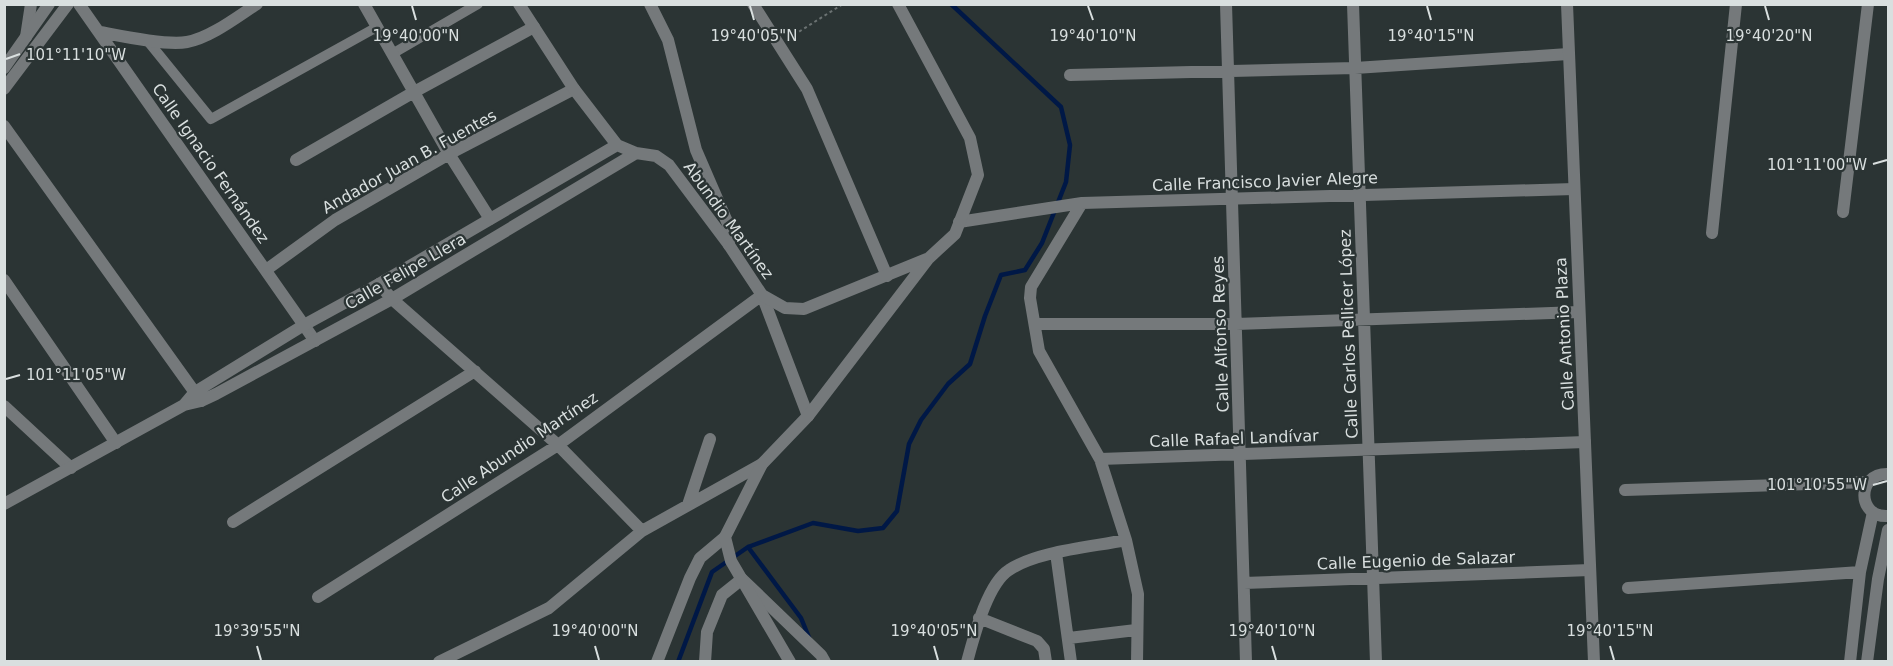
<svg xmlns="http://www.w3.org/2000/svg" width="1893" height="666" font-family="'DejaVu Sans',sans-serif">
	<rect width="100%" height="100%" fill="#2b3434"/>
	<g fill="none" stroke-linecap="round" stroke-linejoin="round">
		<path stroke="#001846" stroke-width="4.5" d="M748 547 801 618 810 640
			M678 662 712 572 748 547 813 523 858 531 883 528 897 511 909 444 921 420 948 384 970 364 985 316 1001 275 1025 270 1042 243 1066 182 1070 145 1061 107 951 4"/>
		<path stroke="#6b7272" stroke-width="2" stroke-dasharray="3 3" stroke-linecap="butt" d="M789 38 843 4"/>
		<path stroke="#75797b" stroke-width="10" d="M147 40 211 119 377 27
			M392 54 478 4"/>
		<path stroke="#75797b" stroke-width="12" d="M79 4 315 341
			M364 4 449 154 490 219
			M650 4 668 40 696 150 728 224 729 245
			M753 4 807 89 887 276
			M1226 4 1246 662
			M1353 4 1376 662
			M100 32C121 36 167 46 187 42 210 38 237 17 257 4
			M26 37 31 4
			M1070 75 1355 68 1568 54
			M4 126 201 401
			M296 160 414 92 534 27
			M1082 203 1031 287 1030 298 1039 351 1100 459 1126 540 1138 594 1137 662
			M1843 212 1868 4
			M959 222 1082 203 1574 189
			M1712 233 1736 4
			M266 270 335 220 449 154 574 89
			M4 280 116 443
			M379 284 392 299 558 445 642 531
			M1036 324H1236L1579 312
			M4 406 71 468
			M1100 459 1585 442
			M1888 474C1856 473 1857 518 1888 516
			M1625 490 1868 482
			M688 505 710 439
			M233 522 475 371
			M1056 553 1071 662
			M1244 583 1590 570
			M1628 588 1860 572
			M318 597 558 445 762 295 808 416
			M979 618 1037 641 1044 649 1046 662
			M1069 638 1136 630
			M439 662 549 608 642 531 762 464
			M657 662 690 578 700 558 725 537
			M705 662 707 632 722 595 742 579 821 655 825 662
			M967 662C974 637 987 584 1009 570 1037 551 1092 547 1126 540
			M1850 662 1860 572 1873 512
			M1867 662 1878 579 1888 530"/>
		<path stroke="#75797b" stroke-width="12" d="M519 4 574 89 617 145 636 153 656 156 669 165 729 245 762 295 785 308 804 309 929 258 955 234 978 175 970 138 898 4
			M1567 4 1594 662
			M4 68 49 4
			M4 89 68 4
			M184 405 195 392 304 325 379 284 617 145
			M4 504 184 405 201 401 216 394 392 299 636 153
			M790 662 731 561 725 537 762 464 808 416 928 259"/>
	</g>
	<path fill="none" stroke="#d9dfdf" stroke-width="2" d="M412 6 416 20M750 6 754 20M1088 6 1093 20M1427 6 1431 20M1765 6 1769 20M6 59 20 54M1873 164 1887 160M6 379 20 375M1873 485 1887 481M257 646 261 660M595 646 599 660M934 646 938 660M1272 646 1276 660M1610 646 1614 660"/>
	<g text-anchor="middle" stroke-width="4.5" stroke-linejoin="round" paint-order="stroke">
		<g font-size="16" fill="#d9dfdf" stroke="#2b3434">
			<text transform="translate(409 161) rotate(-29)" y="6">Andador Juan B. Fuentes</text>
			<text transform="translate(211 163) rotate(55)" y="6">Calle Ignacio Fernández</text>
			<text transform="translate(1265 181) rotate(-2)" y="6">Calle Francisco Javier Alegre</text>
			<text transform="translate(729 220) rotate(54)" y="6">Abundio Martínez</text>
			<text transform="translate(405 271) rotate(-30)" y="6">Calle Felipe Llera</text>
			<text transform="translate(1220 334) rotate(-92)" y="6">Calle Alfonso Reyes</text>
			<text transform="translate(1348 334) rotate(-92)" y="6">Calle Carlos Pellicer López</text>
			<text transform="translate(1564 334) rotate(-93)" y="6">Calle Antonio Plaza</text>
			<text transform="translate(1234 438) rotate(-2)" y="6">Calle Rafael Landívar</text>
			<text transform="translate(519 447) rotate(-34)" y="6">Calle Abundio Martínez</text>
			<text transform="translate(1416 560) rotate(-2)" y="6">Calle Eugenio de Salazar</text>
		</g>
	</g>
	<g font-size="15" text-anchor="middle" fill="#d9dfdf" stroke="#2b3434" stroke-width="4.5" stroke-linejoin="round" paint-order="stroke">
		<text x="416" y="41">19°40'00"N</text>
		<text x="754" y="41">19°40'05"N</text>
		<text x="1093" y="41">19°40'10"N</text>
		<text x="1431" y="41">19°40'15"N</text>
		<text x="1769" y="41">19°40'20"N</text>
		<text x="76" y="60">101°11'10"W</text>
		<text x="1817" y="170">101°11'00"W</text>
		<text x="76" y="380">101°11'05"W</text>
		<text x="1817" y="490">101°10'55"W</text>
		<text x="257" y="636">19°39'55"N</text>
		<text x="595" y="636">19°40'00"N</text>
		<text x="934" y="636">19°40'05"N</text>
		<text x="1272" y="636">19°40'10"N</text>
		<text x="1610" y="636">19°40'15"N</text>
	</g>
	<rect width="1893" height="666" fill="none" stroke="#d9dfdf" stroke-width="12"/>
</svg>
